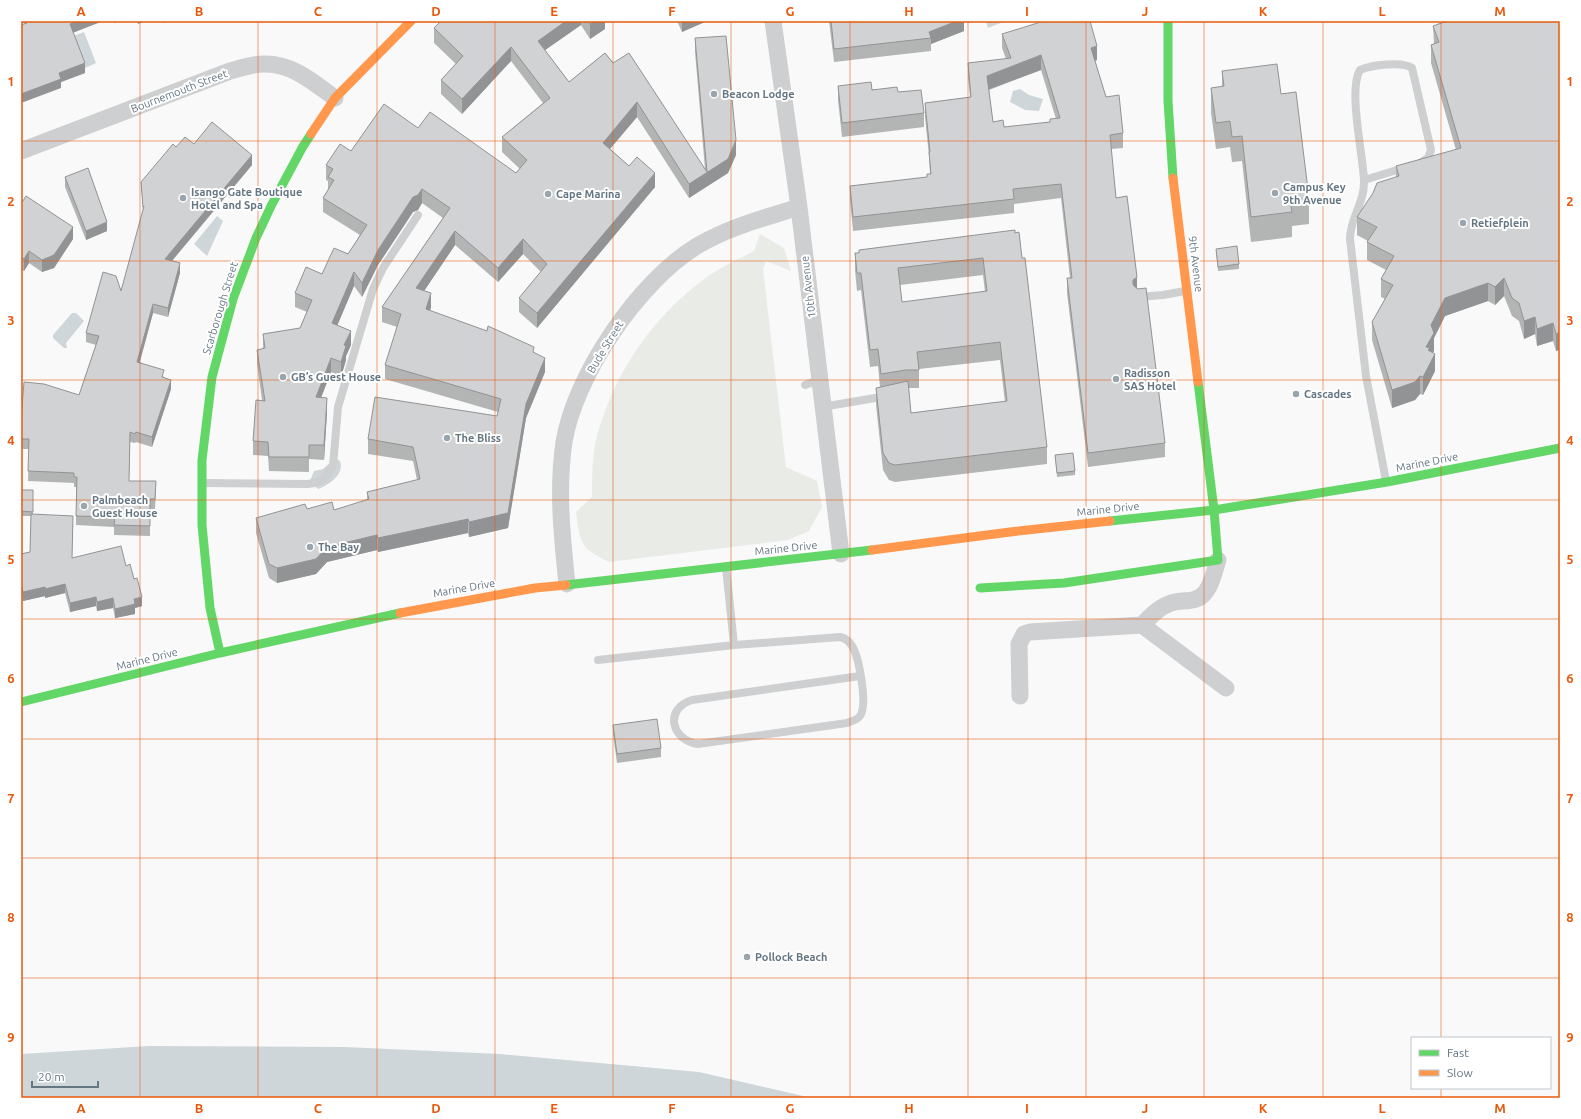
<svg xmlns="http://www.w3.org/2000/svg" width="1581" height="1119" font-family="Ubuntu,sans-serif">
	<rect width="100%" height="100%" fill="#f9f9f9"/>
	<path fill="#e8ebe6" d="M760 234 784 248 791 271 766 261 763 269 786 467 817 481 822 507 809 531 788 540 609 562C580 548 580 543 576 512L592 497C592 477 592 456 597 436 614 373 653 316 707 277 721 267 739 259 754 251Z"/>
	<path fill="#ced6d9" d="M986 21H1003V22L988 28Z
		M84 32 96 63 85 68 73 36Z
		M1020 89 1029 95 1043 99 1039 111 1025 110 1010 102 1013 91Z
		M217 216 223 221 207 256 194 244Z
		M72 313H76L84 321 66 343 67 348H64L53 338V335Z
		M335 458 340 461C345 474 329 485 318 489L310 481 314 471 323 469Z
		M149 1046 345 1047 500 1054 699 1072 812 1098H21V1054Z"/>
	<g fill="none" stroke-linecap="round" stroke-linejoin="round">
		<path stroke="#cecfd0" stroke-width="8" d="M1364 180 1407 167
			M1138 297 1163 295 1185 291
			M805 385 819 380
			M822 407 887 396
			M1386 481 1366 376 1350 239C1350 217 1365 203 1364 180 1363 155 1348 89 1360 70 1371 65 1403 61 1412 68L1431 150 1428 158 1420 163
			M203 483 307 484 315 483 324 479 333 466 338 407 373 289 383 268 418 215
			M726 567 734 645
			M598 660 734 645 840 637C845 638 849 641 852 646 859 657 868 705 860 716 857 720 852 721 847 723L698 744C671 740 664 709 692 700L860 676"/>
		<path stroke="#cecfd0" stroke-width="17" d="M773 21 799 207 841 554
			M21 151 230 71C242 68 254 63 266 64 293 64 314 83 335 98
			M567 584C562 537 557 489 564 442 575 375 639 281 697 246 729 227 764 218 799 207
			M1142 625C1151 616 1159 607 1171 603 1179 600 1188 602 1196 599 1210 595 1214 572 1218 560
			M1020 696 1019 644 1024 634 1030 632 1142 625 1226 688"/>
		<path stroke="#63d668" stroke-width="9" d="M1168 21V101L1173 178
			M1110 521 1214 510 1387 482 1560 448
			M566 585 872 550
			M980 588 1064 583 1218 560 1214 510 1198 382
			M220 653 210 608 202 525V460L212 377 233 299 256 238 272 204 302 148 311 134
			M21 702 220 653 400 613"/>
		<path stroke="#ff974d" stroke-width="9" d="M311 134 335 98 411 21
			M1173 178 1198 382
			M872 550 1010 532 1110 521
			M400 613 535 588 566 585"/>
	</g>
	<path fill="#b3b5b5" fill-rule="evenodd" d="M23 21H103L73 32 85 73 61 82V88Z
		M441 21H607L605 22V29L590 39 581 25 545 50 569 82 605 53 705 169 695 52V38L736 155 728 173 689 198 637 117 610 149 629 166 655 187 537 328 519 312V298L541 272 523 254 498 282 455 245 424 291 431 307 430 311 534 353 545 372 526 418 508 528 469 537 468 533 378 552 377 550 327 562 316 574 277 583 269 578 256 533V518L307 509 334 510 367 500V492L417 480 413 461 368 454V439L497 416 498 412 385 379V365L397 327 382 322V307L443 218 422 203 418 210 413 212 378 265 362 297 354 286 337 325 351 345 346 356V360L341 377 331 372 321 397 327 412 324 460 309 459V472L269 471 268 456 253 455V441L262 400 257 364V350L263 349V334L300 328 307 312 295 307V293L322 274 348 254 360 235 323 212V198L328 190V181L326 180V165L351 151 418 128 516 173 520 169 502 152V137L543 103 511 61 462 114 441 94V80L456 64 434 43V28Z
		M677 21H707L682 32Z
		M829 21H964V31L931 44V51L834 62Z
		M1446 21H1560L1556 351 1553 341 1537 346 1535 334 1524 339 1519 321 1512 316 1504 296 1495 305 1488 301 1445 316 1434 338V351L1433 352 1435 371 1423 395 1420 394 1415 400 1392 408 1372 340V322L1385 299 1381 297V279L1386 270 1367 260V242L1368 241 1357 235V217L1396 177V166L1456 150 1431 63V45L1434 44 1433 26Z
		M1002 34 1097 60 1095 61 1106 97 1123 133V148L1111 149 1116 198 1137 288 1165 443V457L1088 467 1067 293V278H1070L1061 198 1014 204V213L853 231 850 200V186L927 177 930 174 929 156 925 117V103L970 97 968 78V63L1006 59 1002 48ZM1041 70 1056 119 1050 122 1004 127 993 122 989 90Z
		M1222 71 1281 94 1309 198V224L1292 226V237L1251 242 1242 161 1232 162 1230 147 1216 149 1211 113V88L1222 87Z
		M838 86 898 92 924 113V127L842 137 838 100Z
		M194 144 252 165 172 261 180 273 168 317 153 313 140 362 164 377 171 389 152 447 136 442 135 443 130 442 129 481 156 491 155 509H150V536L114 535V527L76 525V487H74V483L28 481 29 449H21V419L79 395 96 345 86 342V333L121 291 143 213 141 182 176 147Z
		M65 177 107 231 86 240 65 187Z
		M21 204 73 239 54 268 42 272 29 263 24 271 21 270Z
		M1015 233 1022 258 1047 447V464L895 482 889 480 883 470 876 405V388L880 387 878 366 870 367 861 290 857 291 855 270V253H859V250ZM983 275 985 292 902 302 900 285ZM1000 360 1005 402 911 413 908 388H919V369Z
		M1216 249 1239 264V269L1218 271Z
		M1055 455 1075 471V475L1057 477Z
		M21 490H33V514L73 525 72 558 126 566 134 579 142 606 135 608V614L115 618 113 608 97 611 96 606 70 612 65 593 45 598V596L23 601 21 592V554L30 552 31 516H21Z
		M613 725 661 748V757L617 763 613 734Z"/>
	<path fill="#929394" d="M78 21H103L70 34V24Z
		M114 21H120L114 23Z
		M138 21H146L138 24Z
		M163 21H168L163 23Z
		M566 21H581V25L538 55V41Z
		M595 21H607L605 22V29L590 39V24Z
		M682 21H707L682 32Z
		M957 21H964V31L931 44V38L929 32Z
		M1097 46V60L1091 62V48Z
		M511 47V61L462 114V99Z
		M1041 55V70L987 90V76Z
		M85 63V73L61 82V88L21 103V94L59 73Z
		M637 102V117L603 157V143Z
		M736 140V155L728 173 689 198V184L728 159Z
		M252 155V165L165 269V259Z
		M655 173V187L537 328V313Z
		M422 189V203L418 210 413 212 378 265 362 297V283L378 250 413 197Z
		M107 222V231L86 240V231Z
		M73 227V239L54 268 42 272V260Z
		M455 231V245L416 303V288Z
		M523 239V254L498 282V268Z
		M29 251V263L24 271V259Z
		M180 263V273L168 317V308Z
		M354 272V286L332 338V323Z
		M1137 277V292L1133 284V280Z
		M1504 278V296L1495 305V287Z
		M1488 283V301L1445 316 1434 338V351L1430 357 1435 354V371L1423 395V377L1426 347 1431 325 1445 298Z
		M431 293V307L426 324V309Z
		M153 304V313L137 371V362Z
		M1535 317V334L1524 339V321Z
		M1553 323V341L1537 346V329Z
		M351 331V345L346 356V360L341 377V362L344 345Z
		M1560 332V350L1556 351V334Z
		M331 358V372L316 411V397Z
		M545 358V372L526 418 508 528 469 537V522L526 404Z
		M1420 376V394L1415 400 1392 408V390Z
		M171 380V389L152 447V437Z
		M327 398V412L324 460V445Z
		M468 519V533L378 552V538Z
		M377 535V550L327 562 316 574 277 583V568L327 547Z
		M65 584V593L45 598V589Z
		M45 587V596L23 601V592Z
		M96 597V606L70 612V603Z
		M142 597V606L135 608V614L115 618V609L134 599Z
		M113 598V608L97 611V602Z"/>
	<path fill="#d0d2d3" stroke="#929394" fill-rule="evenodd" d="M26 21H78L70 24 85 63 59 73 61 79 21 94V25L27 23Z
		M441 21H566L538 41 569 82 605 53 613 63 629 53 707 172 695 38 726 36 736 140 728 159 689 184 637 102 603 143 629 166 637 157 655 173 537 313 519 298 547 264 523 239 498 268 455 231 416 288 431 293 426 309 487 331 488 326 534 347 533 352 545 358 526 404 508 513 469 522 468 519 378 538 377 535 327 547 316 559 277 568 269 564 256 518 305 504 307 509 332 502 334 510 369 499 367 492 420 479 413 447 368 439 375 397 497 416 501 399 385 365 401 314 382 307 450 208 422 189 418 195 413 197 378 250 362 283 354 272 332 323 351 331 344 345 346 346 341 362 331 358 316 397 327 398 324 445H309V457H269L268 442 253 441 256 400 265 401 257 350 265 348 263 334 300 328 312 300 295 293 306 267 322 274 334 248 348 254 367 225 323 198 334 180 328 177 333 169 326 165 340 144 351 151 384 104 418 128 430 112 516 173 527 160 502 137 550 98 511 47 462 99 441 80 463 56 434 28Z
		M588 21H595L590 24Z
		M831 21H957L929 32 931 38 834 49Z
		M1044 21H1090L1097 46 1091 48 1106 97 1119 95 1123 133 1110 135 1116 198 1127 196 1137 277 1133 280V284L1134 286 1138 289 1146 288 1165 443 1088 453 1067 278H1072L1061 184 1013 189 1014 199 853 217 850 186 927 177V174H931L929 152H930L925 103 971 97 968 63 1011 58 1002 34ZM1041 55 1060 118 1050 119V122L1004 127 1003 120 993 122 987 76Z
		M1447 21H1560V332L1556 334 1553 323 1537 329 1535 317 1524 321 1519 303 1512 298 1504 278 1495 287 1488 283 1445 298 1431 325 1434 333 1426 347 1430 348 1428 350 1435 354 1423 377 1420 376 1415 382 1392 390 1372 322 1393 285 1381 279 1394 256 1367 242 1377 227 1357 217 1373 193 1377 183 1399 176 1396 166 1461 148 1431 45 1439 42 1433 26Z
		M1277 64 1281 94 1296 92 1309 198 1290 201 1292 212 1251 217 1242 136 1232 137 1230 121 1216 123 1211 88 1224 86 1222 71Z
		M871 82 872 90 897 87 898 92 921 90 924 113 842 123 838 86Z
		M212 122 252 155 165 259 180 263 168 308 153 304 137 362 164 370 162 377 171 380 152 437 136 432 135 434 130 432 129 481H156L155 499H150V526L114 525 115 517 76 516 77 477H74V473L28 471 29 439H21V419L24 382 44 384 79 395 99 336 86 333 103 272 116 276 121 291 144 206 143 207 141 182 173 144 176 147 185 137 194 144Z
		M88 168 107 222 86 231 65 177Z
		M26 196 73 227 54 255 42 260 29 251 24 259 21 257V204Z
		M1015 230V233L1019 232 1022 258H1025L1047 447 895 465 889 463 883 453 876 388 908 381 911 413 1007 401 1000 342 917 352 919 370H906L881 374 878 349 870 350 861 273H857L855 253H859V250ZM983 258 987 291 902 302 898 268Z
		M1237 246 1239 264 1218 267 1216 249Z
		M1073 453 1075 471 1057 473 1055 455Z
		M21 490H33V512L21 511Z
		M31 514 73 516 72 558 121 546 126 566 130 564 134 579 137 578 142 597 134 599 135 604 115 609 113 598 97 602 96 597 70 603 65 584 45 589V587L23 592 21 583V554L30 552Z
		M657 719 661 748 617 754 613 725Z"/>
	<path fill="none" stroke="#e8590c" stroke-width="1" stroke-opacity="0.55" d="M140 21V1098M258 21V1098M377 21V1098M495 21V1098M613 21V1098M731 21V1098M850 21V1098M968 21V1098M1086 21V1098M1204 21V1098M1323 21V1098M1441 21V1038M21 141H1560M21 261H1560M21 380H1560M21 500H1560M21 619H1560M21 739H1560M21 858H1560M21 978H1560M1441 1088V1098"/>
	<g fill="#99a4ac" stroke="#fff" stroke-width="1.5">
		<circle cx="714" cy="94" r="4"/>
		<circle cx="1275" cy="193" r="4"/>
		<circle cx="548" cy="194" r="4"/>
		<circle cx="183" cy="198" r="4"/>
		<circle cx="1463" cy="223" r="4"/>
		<circle cx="283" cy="377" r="4"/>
		<circle cx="1116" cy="379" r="4"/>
		<circle cx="1296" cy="394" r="4"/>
		<circle cx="447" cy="438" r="4"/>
		<circle cx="84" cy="506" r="4"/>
		<circle cx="310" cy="547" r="4"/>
		<circle cx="747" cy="957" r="4"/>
	</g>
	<g text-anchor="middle" stroke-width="4" stroke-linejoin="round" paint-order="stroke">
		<g font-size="11" fill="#657683" stroke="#fff">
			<text transform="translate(179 91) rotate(-21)" y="4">Bournemouth Street</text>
			<text transform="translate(1196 264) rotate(83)" y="4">9th Avenue</text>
			<text transform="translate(808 287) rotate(-97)" y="4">10th Avenue</text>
			<text transform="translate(220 308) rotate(-73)" y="4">Scarborough Street</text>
			<text transform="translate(605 347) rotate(-59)" y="4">Bude Street</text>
			<text transform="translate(1427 462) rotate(-11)" y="4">Marine Drive</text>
			<text transform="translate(1108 509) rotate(-6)" y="4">Marine Drive</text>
			<text transform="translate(786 548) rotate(-6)" y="4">Marine Drive</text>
			<text transform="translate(464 588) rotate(-10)" y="4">Marine Drive</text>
			<text transform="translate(147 659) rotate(-14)" y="4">Marine Drive</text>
		</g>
		<g font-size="11" font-weight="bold" fill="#657683" stroke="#fff" text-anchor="start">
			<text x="722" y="98">Beacon Lodge</text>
			<text x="1283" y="191">Campus Key<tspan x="1283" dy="13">9th Avenue</tspan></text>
			<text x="191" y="196">Isango Gate Boutique<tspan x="191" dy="13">Hotel and Spa</tspan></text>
			<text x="556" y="198">Cape Marina</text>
			<text x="1471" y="227">Retiefplein</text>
			<text x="1124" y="377">Radisson<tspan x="1124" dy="13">SAS Hotel</tspan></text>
			<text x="291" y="381">GB’s Guest House</text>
			<text x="1304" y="398">Cascades</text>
			<text x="455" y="442">The Bliss</text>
			<text x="92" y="504">Palmbeach<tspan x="92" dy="13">Guest House</tspan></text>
			<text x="318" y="551">The Bay</text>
			<text x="755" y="961">Pollock Beach</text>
		</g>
	</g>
	<rect width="1581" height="1119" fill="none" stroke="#ffffff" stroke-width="44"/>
	<rect x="1411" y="1037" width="140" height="52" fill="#ffffff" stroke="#c1c8cd"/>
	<rect x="1419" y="1050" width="20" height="6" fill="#63d668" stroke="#c1c8cd"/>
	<text x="1447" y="1057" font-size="12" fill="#657683">Fast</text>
	<rect x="1419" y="1070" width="20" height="6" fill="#ff974d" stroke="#c1c8cd"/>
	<text x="1447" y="1077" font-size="12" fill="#657683">Slow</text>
	<path d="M32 1081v6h66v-6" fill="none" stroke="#657683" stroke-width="2"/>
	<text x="38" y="1081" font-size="12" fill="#657683" stroke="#ffffff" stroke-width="3" paint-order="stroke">20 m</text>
	<rect x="22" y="22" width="1537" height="1075" fill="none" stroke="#e8590c" stroke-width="1.5"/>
	<g font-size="13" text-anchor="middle" font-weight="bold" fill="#e8590c">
		<text x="81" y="16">A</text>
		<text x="199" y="16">B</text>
		<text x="318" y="16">C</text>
		<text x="436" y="16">D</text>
		<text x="554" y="16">E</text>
		<text x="672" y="16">F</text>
		<text x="790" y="16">G</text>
		<text x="909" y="16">H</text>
		<text x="1027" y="16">I</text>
		<text x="1145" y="16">J</text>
		<text x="1263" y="16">K</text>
		<text x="1382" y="16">L</text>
		<text x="1500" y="16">M</text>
		<text x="11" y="86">1</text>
		<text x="1570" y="86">1</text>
		<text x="11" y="206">2</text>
		<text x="1570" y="206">2</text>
		<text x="11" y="325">3</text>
		<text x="1570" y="325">3</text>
		<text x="11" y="445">4</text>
		<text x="1570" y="445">4</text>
		<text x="11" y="564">5</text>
		<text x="1570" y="564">5</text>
		<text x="11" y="683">6</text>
		<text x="1570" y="683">6</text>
		<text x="11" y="803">7</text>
		<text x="1570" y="803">7</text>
		<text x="11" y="922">8</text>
		<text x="1570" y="922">8</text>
		<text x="11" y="1042">9</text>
		<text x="1570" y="1042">9</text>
		<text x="81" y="1113">A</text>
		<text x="199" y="1113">B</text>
		<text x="318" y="1113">C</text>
		<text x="436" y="1113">D</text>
		<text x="554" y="1113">E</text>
		<text x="672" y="1113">F</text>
		<text x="790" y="1113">G</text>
		<text x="909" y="1113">H</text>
		<text x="1027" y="1113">I</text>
		<text x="1145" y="1113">J</text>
		<text x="1263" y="1113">K</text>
		<text x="1382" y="1113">L</text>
		<text x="1500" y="1113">M</text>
	</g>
</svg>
